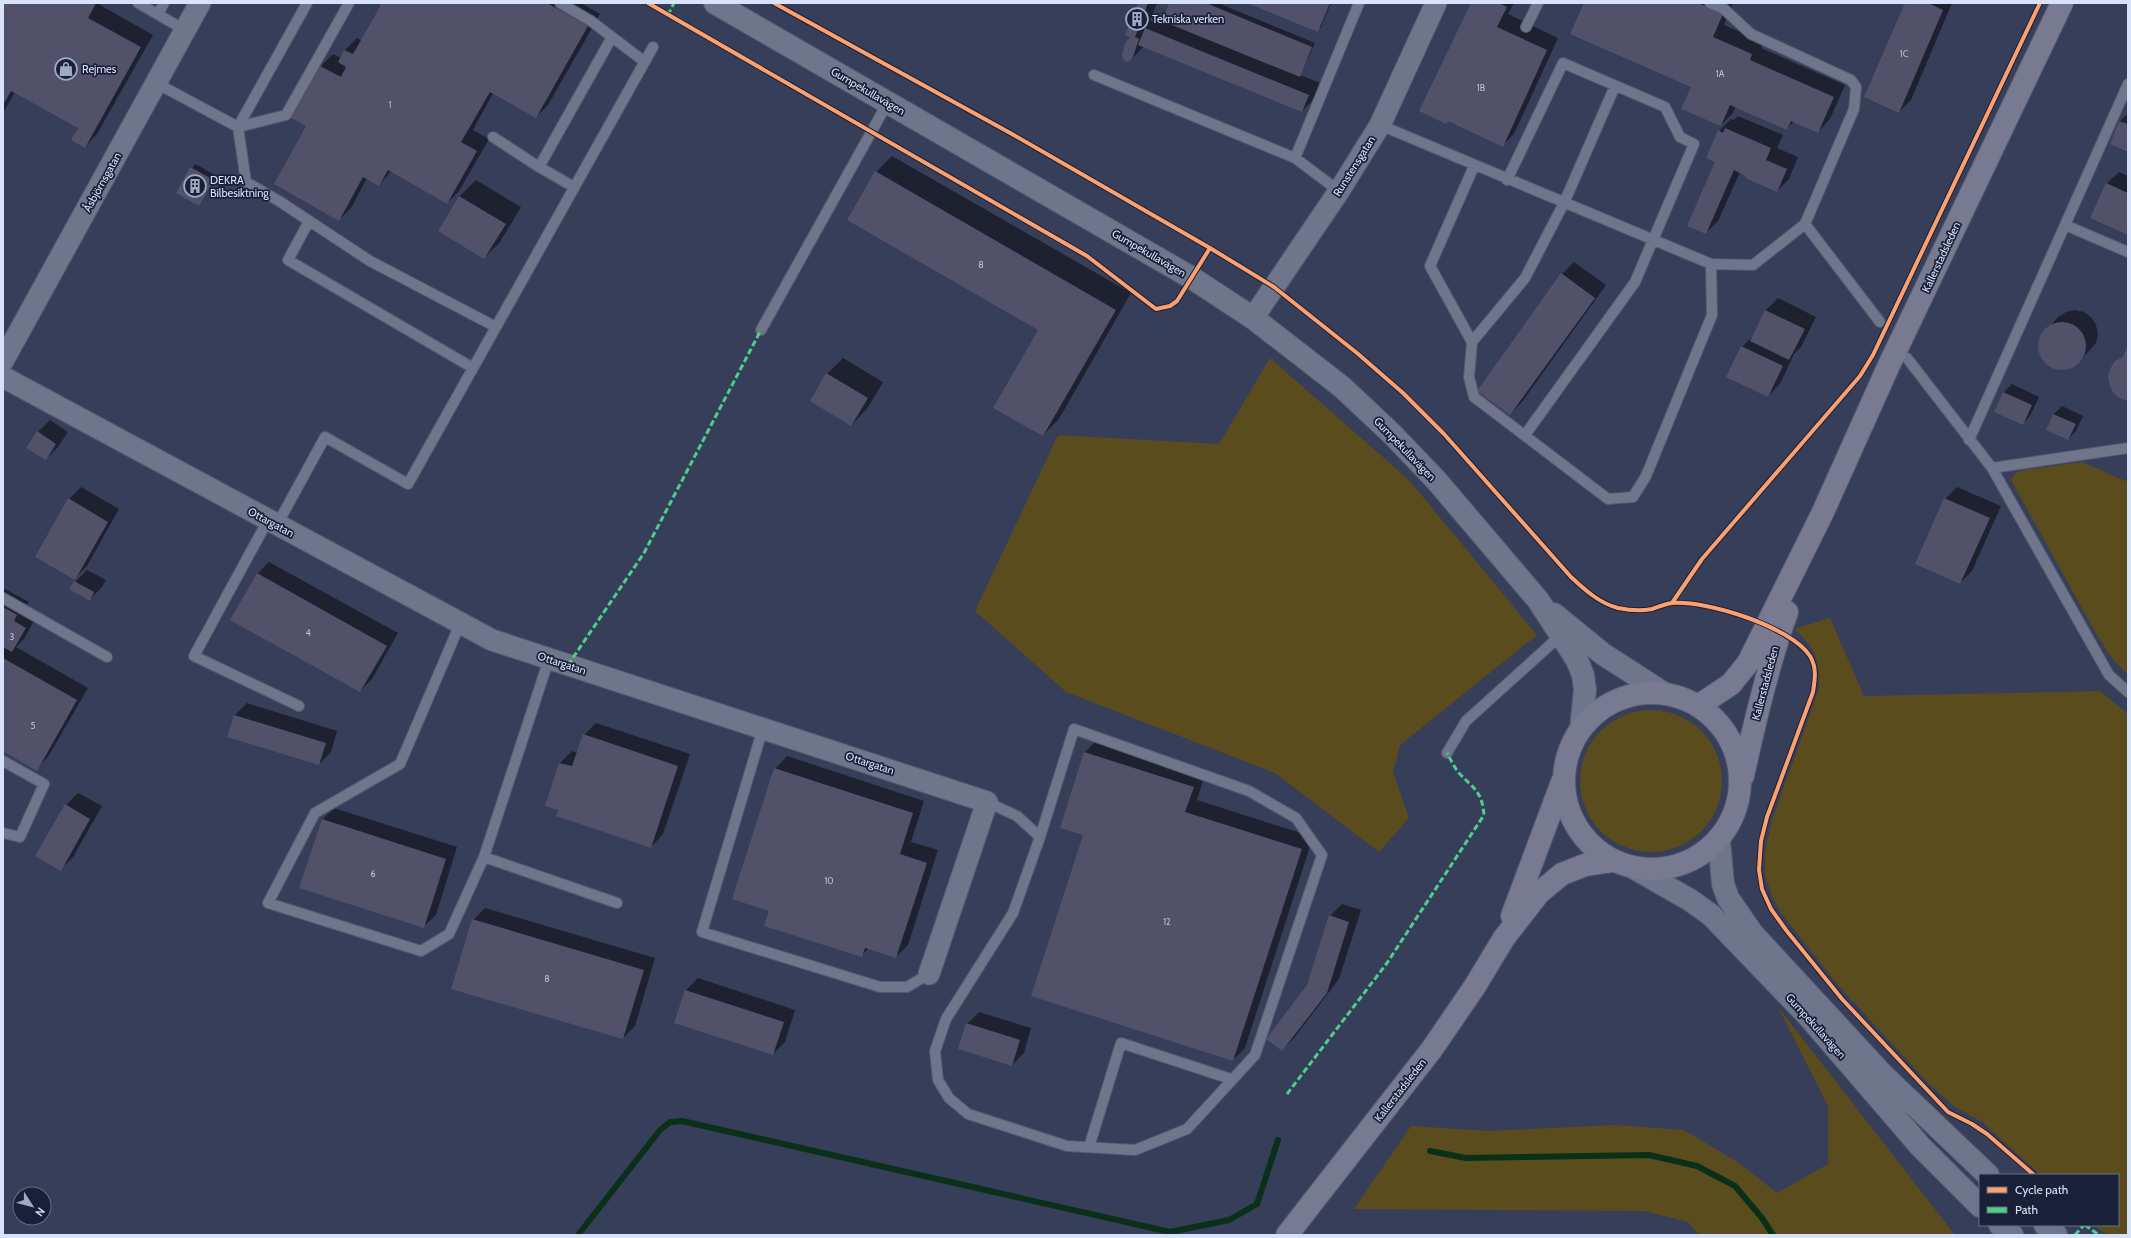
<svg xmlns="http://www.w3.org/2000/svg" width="2131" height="1238" font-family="Cabin,sans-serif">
	<rect width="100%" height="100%" fill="#373e5a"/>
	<path fill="#5a4c1d" d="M1270 358 1409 480 1537 635 1400 745 1393 772 1409 818 1379 852 1275 773 1066 692 975 611 1058 435 1219 444Z
		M2082 462 2128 482V675L2111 657 2097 635 2011 480 2016 473 2024 470Z
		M1830 618 1864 696 2100 691 2128 714V1235H2108L2093 1225H2118V1175H2041L1982 1122 1955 1107 1930 1085 1838 985 1781 913 1773 898 1765 876V852L1772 820 1819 689C1820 660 1816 648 1794 629Z
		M1580 781a71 71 0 1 1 142 0a71 71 0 1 1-142 0Z
		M1778 1007 1955 1235H1699L1688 1222 1644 1211 1354 1209 1411 1126 1489 1131 1615 1125 1684 1130 1739 1163 1777 1193 1828 1164V1106Z"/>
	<path fill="#0007" d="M3 3H101L100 5 153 35 97 134 85 147 79 128 15 92 3 113Z
		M378 3H581L600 14 548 105 536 117 493 93 473 130 489 139 459 191 447 203 391 171 379 185 367 178 351 208 339 220 308 126 292 117 321 66 333 54 341 58 345 50 357 38 362 41 382 5Z
		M1139 3H1157L1150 20 1153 22 1158 17 1164 19 1170 3H1218L1315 43 1300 75 1320 83 1314 99 1302 111 1144 46 1132 59V37Z
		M1250 3H1331L1321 27 1317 31Z
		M1472 3H1514L1508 14 1558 38 1514 134 1502 146 1449 120Z
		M1585 3H1733L1724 25 1764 42 1761 48 1845 85 1830 119 1818 132 1794 121 1787 129 1736 106 1733 113 1721 125 1692 86Z
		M1906 3H1952L1911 100 1899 112Z
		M2128 114V150L2120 121Z
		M1738 116 1783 135 1777 148 1798 157 1789 179 1777 191 1740 172 1718 221 1706 233 1716 162 1719 131 1731 119 1734 120Z
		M892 156 1131 293 1059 419 1043 435 1040 330 876 172Z
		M195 164 217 176 199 205 177 193Z
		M2119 172 2128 176V234L2106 184Z
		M476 180 521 207 500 242 484 258 440 231 460 196Z
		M1574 262 1606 285 1522 402 1510 414 1562 274Z
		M1778 298 1816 317 1801 347 1794 354 1780 384 1768 396 1742 347 1754 335 1766 310Z
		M2075 310 2084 312 2091 317 2096 325 2098 334 2096 343 2078 363 2070 368 2061 369 2053 367 2045 362 2040 355 2039 346 2041 337 2058 317 2066 312Z
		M843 358 883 382 867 409 851 425 827 374Z
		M2012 384 2039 397 2030 416 2022 424 1995 411 2004 392Z
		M2062 406 2083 416 2076 431 2068 439 2047 430 2054 414Z
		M50 420 68 432 58 447 46 459 38 432Z
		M81 487 119 509 87 566 75 578 69 499Z
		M1957 487 2001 506 1972 571 1960 583 1945 499Z
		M269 562 398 633 372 679 360 691 257 574Z
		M87 570 106 580 102 587 90 599 75 582Z
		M3 588 29 602 25 608 37 615 24 639 16 647 88 688 48 757 36 769 3 750Z
		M247 703 337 731 331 752 319 764 228 736 235 715Z
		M596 723 690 754 663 834 651 847 547 805 560 763 572 751 578 753 584 735Z
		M1097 740 1205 775 1197 800 1313 837 1245 1048 1233 1060 1084 834 1061 827 1085 752Z
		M787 756 924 801 911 842 938 850 908 945 896 957 869 948 861 956 770 910 775 769Z
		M78 793 102 806 73 857 61 869 66 805Z
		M334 808 457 847 436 915 423 927 322 820Z
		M1342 904 1361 910 1339 979 1294 1038 1282 1050 1308 985 1330 916Z
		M485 908 655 958 635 1026 623 1038 473 920Z
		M698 978 795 1010 785 1042 773 1054 686 990Z
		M979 1012 1031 1028 1024 1053 1012 1065 967 1024Z"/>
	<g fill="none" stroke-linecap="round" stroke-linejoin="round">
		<path stroke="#0a301a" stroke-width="6" d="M1430 1151 1466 1158 1649 1155 1697 1166 1735 1186 1762 1218 1773 1235
			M578 1235 660 1130 670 1122 682 1121 1170 1232 1229 1220 1257 1204 1278 1140"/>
	</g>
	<path fill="#515269" d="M3 3H96L88 18 141 47 85 148 71 140 78 128 11 91 3 105Z
		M376 3H547L588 26 536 118 490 92 461 142 477 151 447 204 388 170 379 186 363 177 339 221 274 184 306 126 291 118 320 66 341 77 346 67 338 62 344 50 353 54 381 5Z
		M1138 3H1148L1135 37 1139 39 1133 57 1130 61 1126 62 1123 59 1122 55 1125 43 1130 37 1125 35Z
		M1169 3H1206L1312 47 1300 77 1162 21Z
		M1247 3H1330L1318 32Z
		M1471 3H1499L1507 7 1497 27 1547 50 1503 147 1448 121 1446 124 1419 111Z
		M1584 3H1698L1723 14 1713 37 1752 54 1750 60 1834 97 1818 133 1791 121 1787 130 1730 105 1721 126 1681 109 1691 87 1570 34Z
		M1905 3H1928L1943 10 1899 113 1864 97Z
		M1145 28 1309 95 1302 112 1138 45Z
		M2119 121 2128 124V152L2110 144Z
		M1725 128 1771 148 1766 160 1787 169 1777 192 1745 178 1746 176 1734 170 1706 234 1687 226 1715 162 1706 158 1718 130 1723 133Z
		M190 167 214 180 199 206 176 193Z
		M875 171 1116 310 1043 436 993 408 1038 330 847 220Z
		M2106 183 2128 193V235L2090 218Z
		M459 196 506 224 484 259 438 231Z
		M1561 273 1595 298 1510 415 1477 391Z
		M1765 310 1805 329 1789 360 1750 341Z
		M2038 346a24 24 0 1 1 48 0a24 24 0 1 1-48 0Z
		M2128 345V401L2121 399 2114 394 2110 386 2108 377 2110 369 2115 361 2123 357Z
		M1741 346 1783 366 1768 397 1726 377Z
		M826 373 868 398 851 426 810 401Z
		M2003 392 2032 405 2023 425 1994 412Z
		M2053 414 2076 424 2068 440 2046 430Z
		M37 431 56 444 46 460 26 448Z
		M68 498 108 522 75 580 35 557Z
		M1944 498 1990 518 1960 584 1915 564Z
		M257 573 387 646 360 692 230 620Z
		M74 581 94 592 90 601 69 589Z
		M3 607 17 615 14 621 26 628 12 652 3 647Z
		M3 658 77 700 37 771 3 751Z
		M234 715 326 743 319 765 227 737Z
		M583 734 678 766 651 848 556 816 558 810 545 806 559 763 572 766Z
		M1084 752 1194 787 1185 812 1302 849 1233 1061 1031 996 1083 835 1060 828Z
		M774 768 913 813 900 854 927 863 896 958 865 948 862 957 764 926 769 911 732 899Z
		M65 804 90 819 61 871 35 856Z
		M322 819 446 859 424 928 299 888Z
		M1329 915 1349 922 1327 993 1282 1051 1266 1039 1307 985Z
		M472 919 644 970 623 1039 451 989Z
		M685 990 784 1022 773 1055 674 1023Z
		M966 1023 1020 1040 1012 1066 958 1049Z"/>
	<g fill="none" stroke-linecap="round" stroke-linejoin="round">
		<g stroke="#53596f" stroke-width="12">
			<path id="service" d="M138 3 185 30
				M349 3 286 115 238 127 246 182 279 201 370 261 496 327
				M560 3 591 21 612 37
				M158 14 164 3
				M1526 27 1538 3
				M1094 75 1295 158 1339 191
				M156 83 238 127 307 3
				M1380 125 1711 264 1753 265 1805 224 1854 109 1856 87 1851 80 1751 34 1724 9 1710 3
				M493 137 539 167
				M1295 158 1359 3
				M1474 166 1430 266 1472 342 1469 377 1474 397 1608 499 1633 497 1646 476 1712 315 1711 264
				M1507 180 1563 63 1665 107 1680 137 1694 144 1635 282 1525 435
				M574 187 539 167 612 37 645 62
				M309 221 288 260 473 368
				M1805 224 1880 322
				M2065 225 2128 252
				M761 330 888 102
				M1472 342 1525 278 1564 203 1615 86
				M1907 358 1992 468 2109 675 2128 692
				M1969 440 2128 84
				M1992 468 2128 448
				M268 520 194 656 299 706
				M277 525 325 437 408 484 653 47
				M3 598 107 657
				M460 624 400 764 315 813 268 903 421 951 449 934 484 857 549 659
				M763 728 702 932 880 987H907L929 974
				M1447 753 1466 721 1560 636
				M3 761 44 784 20 837 3 833
				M987 802 1017 816 1040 837 1013 913 946 1019 935 1051 938 1080 949 1098 968 1114 1067 1146 1135 1150 1187 1129 1255 1055 1322 855 1296 818 1249 791 1074 729 1040 837
				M484 857 617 903
				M1089 1147 1121 1043 1231 1079"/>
		</g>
		<g stroke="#53596f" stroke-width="23">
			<path id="minor" d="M1253 318 1339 191 1380 125 1436 3
				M3 361 200 3
				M3 377 492 640 987 802 929 974"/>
		</g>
		<g stroke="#53596f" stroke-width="24">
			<path id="tertiary" d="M715 3 1192 278 1253 318 1342 387 1392 434 1436 480 1538 600 1577 660 1583 675 1585 690 1581 728
				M1554 614 1603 654 1665 694
				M1719 840 1723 884 1728 898 1752 933 1883 1075 1988 1175
				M1634 868 1690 900 1711 915 1809 1017 1920 1146 1980 1206
				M2000 1225 2012 1235
				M2045 1225 2056 1235"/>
		</g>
		<g stroke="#53596f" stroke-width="24">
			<path id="secondary" d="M1564 781a88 88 0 1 1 176 0a88 88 0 1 1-176 0Z
				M1698 706 1731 684 1748 663 1823 512 1889 365 2062 3
				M1743 776C1755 720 1768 665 1787 612
				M1512 916 1562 782
				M1287 1235 1432 1049 1475 986 1504 938 1539 893 1562 874 1585 865 1612 861"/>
		</g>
		<use href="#service" stroke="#6f758a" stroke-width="10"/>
		<use href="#minor" stroke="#6f758a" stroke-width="21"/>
		<use href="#tertiary" stroke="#6f758a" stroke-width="22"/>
		<use href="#secondary" stroke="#777a90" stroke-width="22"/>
		<path stroke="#4dcf88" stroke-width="3" stroke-dasharray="6 3" stroke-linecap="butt" d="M668 15 674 3
			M568 665 644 553 761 330
			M1287 1094 1387 963 1484 815C1482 791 1474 789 1459 773 1454 767 1451 760 1447 753
			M2085 1225 2099 1235
			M2075 1235 2084 1225"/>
		<g stroke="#192037" stroke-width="6">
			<path id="cycleway" d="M648 3 1087 256 1156 309 1170 306 1177 301 1210 248
				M774 3 1012 134 1210 248 1274 287 1357 353 1403 393 1444 434 1571 577C1585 590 1599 603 1618 608 1628 610 1642 611 1652 609 1658 607 1665 604 1672 603 1707 600 1791 627 1810 656 1817 668 1815 679 1813 692L1767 817 1761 841 1759 870 1762 889 1771 909 1786 930 1842 999 1948 1112 1972 1124 1987 1134 2034 1175
				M1672 603 1702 559 1860 376 1873 355 2040 3"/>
		</g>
		<use href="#cycleway" stroke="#fca06f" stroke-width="4"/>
	</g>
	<defs>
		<g id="building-ring" transform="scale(1.15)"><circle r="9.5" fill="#192037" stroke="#a0a9c3" stroke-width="1.5"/><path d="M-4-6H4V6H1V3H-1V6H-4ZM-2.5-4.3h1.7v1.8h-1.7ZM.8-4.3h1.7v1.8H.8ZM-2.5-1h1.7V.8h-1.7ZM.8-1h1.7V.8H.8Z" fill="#a0a9c3"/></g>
		<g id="shop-ring" transform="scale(1.15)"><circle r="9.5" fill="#192037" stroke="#a0a9c3" stroke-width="1.5"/><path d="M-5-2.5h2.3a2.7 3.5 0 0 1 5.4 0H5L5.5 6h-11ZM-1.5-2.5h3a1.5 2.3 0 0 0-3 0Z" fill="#a0a9c3"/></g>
	</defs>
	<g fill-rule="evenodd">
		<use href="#building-ring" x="1137" y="19"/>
		<use href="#shop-ring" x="66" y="69"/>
		<use href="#building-ring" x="195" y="186"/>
	</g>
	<g text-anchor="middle" stroke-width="3.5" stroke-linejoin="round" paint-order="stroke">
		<g font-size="9" fill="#b7bed6">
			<text x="1904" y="57">1C</text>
			<text x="1720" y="77">1A</text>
			<text x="1481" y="91">1B</text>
			<text x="390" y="108">1</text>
			<text x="981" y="268">8</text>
			<text x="308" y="636">4</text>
			<text x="12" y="640">3</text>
			<text x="33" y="729">5</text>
			<text x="373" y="877">6</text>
			<text x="829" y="884">10</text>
			<text x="1167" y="925">12</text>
			<text x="547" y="982">8</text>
		</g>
		<g font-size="11" fill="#d9e2fb" stroke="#192037" text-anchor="start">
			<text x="1152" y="23">Tekniska verken</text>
			<text x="82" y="73">Rejmes</text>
			<text x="210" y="184">DEKRA<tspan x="210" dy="13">Bilbesiktning</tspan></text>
		</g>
		<g font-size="11" fill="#d9e2fb" stroke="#192037">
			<text transform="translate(868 91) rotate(30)" y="4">Gumpekullavägen</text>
			<text transform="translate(1354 166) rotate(-58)" y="4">Runstensgatan</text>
			<text transform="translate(102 182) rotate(-61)" y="4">Åsbjörnsgatan</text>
			<text transform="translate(1149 253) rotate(30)" y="4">Gumpekullavägen</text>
			<text transform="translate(1941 257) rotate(-65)" y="4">Kallerstadsleden</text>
			<text transform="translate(1405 449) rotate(46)" y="4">Gumpekullavägen</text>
			<text transform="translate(271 522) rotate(28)" y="4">Ottargatan</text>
			<text transform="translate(562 663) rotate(18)" y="4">Ottargatan</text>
			<text transform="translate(1765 683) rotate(-75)" y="4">Kallerstadsleden</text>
			<text transform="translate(870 763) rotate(18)" y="4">Ottargatan</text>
			<text transform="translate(1816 1026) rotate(48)" y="4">Gumpekullavägen</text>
			<text transform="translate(1400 1090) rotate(-52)" y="4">Kallerstadsleden</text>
		</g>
	</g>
	<rect width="2131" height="1238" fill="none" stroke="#d9e2fb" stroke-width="8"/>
	<rect x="1979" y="1174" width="140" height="52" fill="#192037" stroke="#666e85"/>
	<rect x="1987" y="1187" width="20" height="6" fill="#fca06f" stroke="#666e85"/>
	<text x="2015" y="1194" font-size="12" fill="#d9e2fb">Cycle path</text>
	<rect x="1987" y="1207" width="20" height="6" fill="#4dcf88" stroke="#666e85"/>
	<text x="2015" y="1214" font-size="12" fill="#d9e2fb">Path</text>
	<g transform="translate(32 1206) rotate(126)"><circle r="19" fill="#192037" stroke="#666e85"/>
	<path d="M0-3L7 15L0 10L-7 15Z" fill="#a0a9c3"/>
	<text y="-6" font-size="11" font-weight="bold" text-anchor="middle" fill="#d9e2fb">N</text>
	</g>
</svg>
